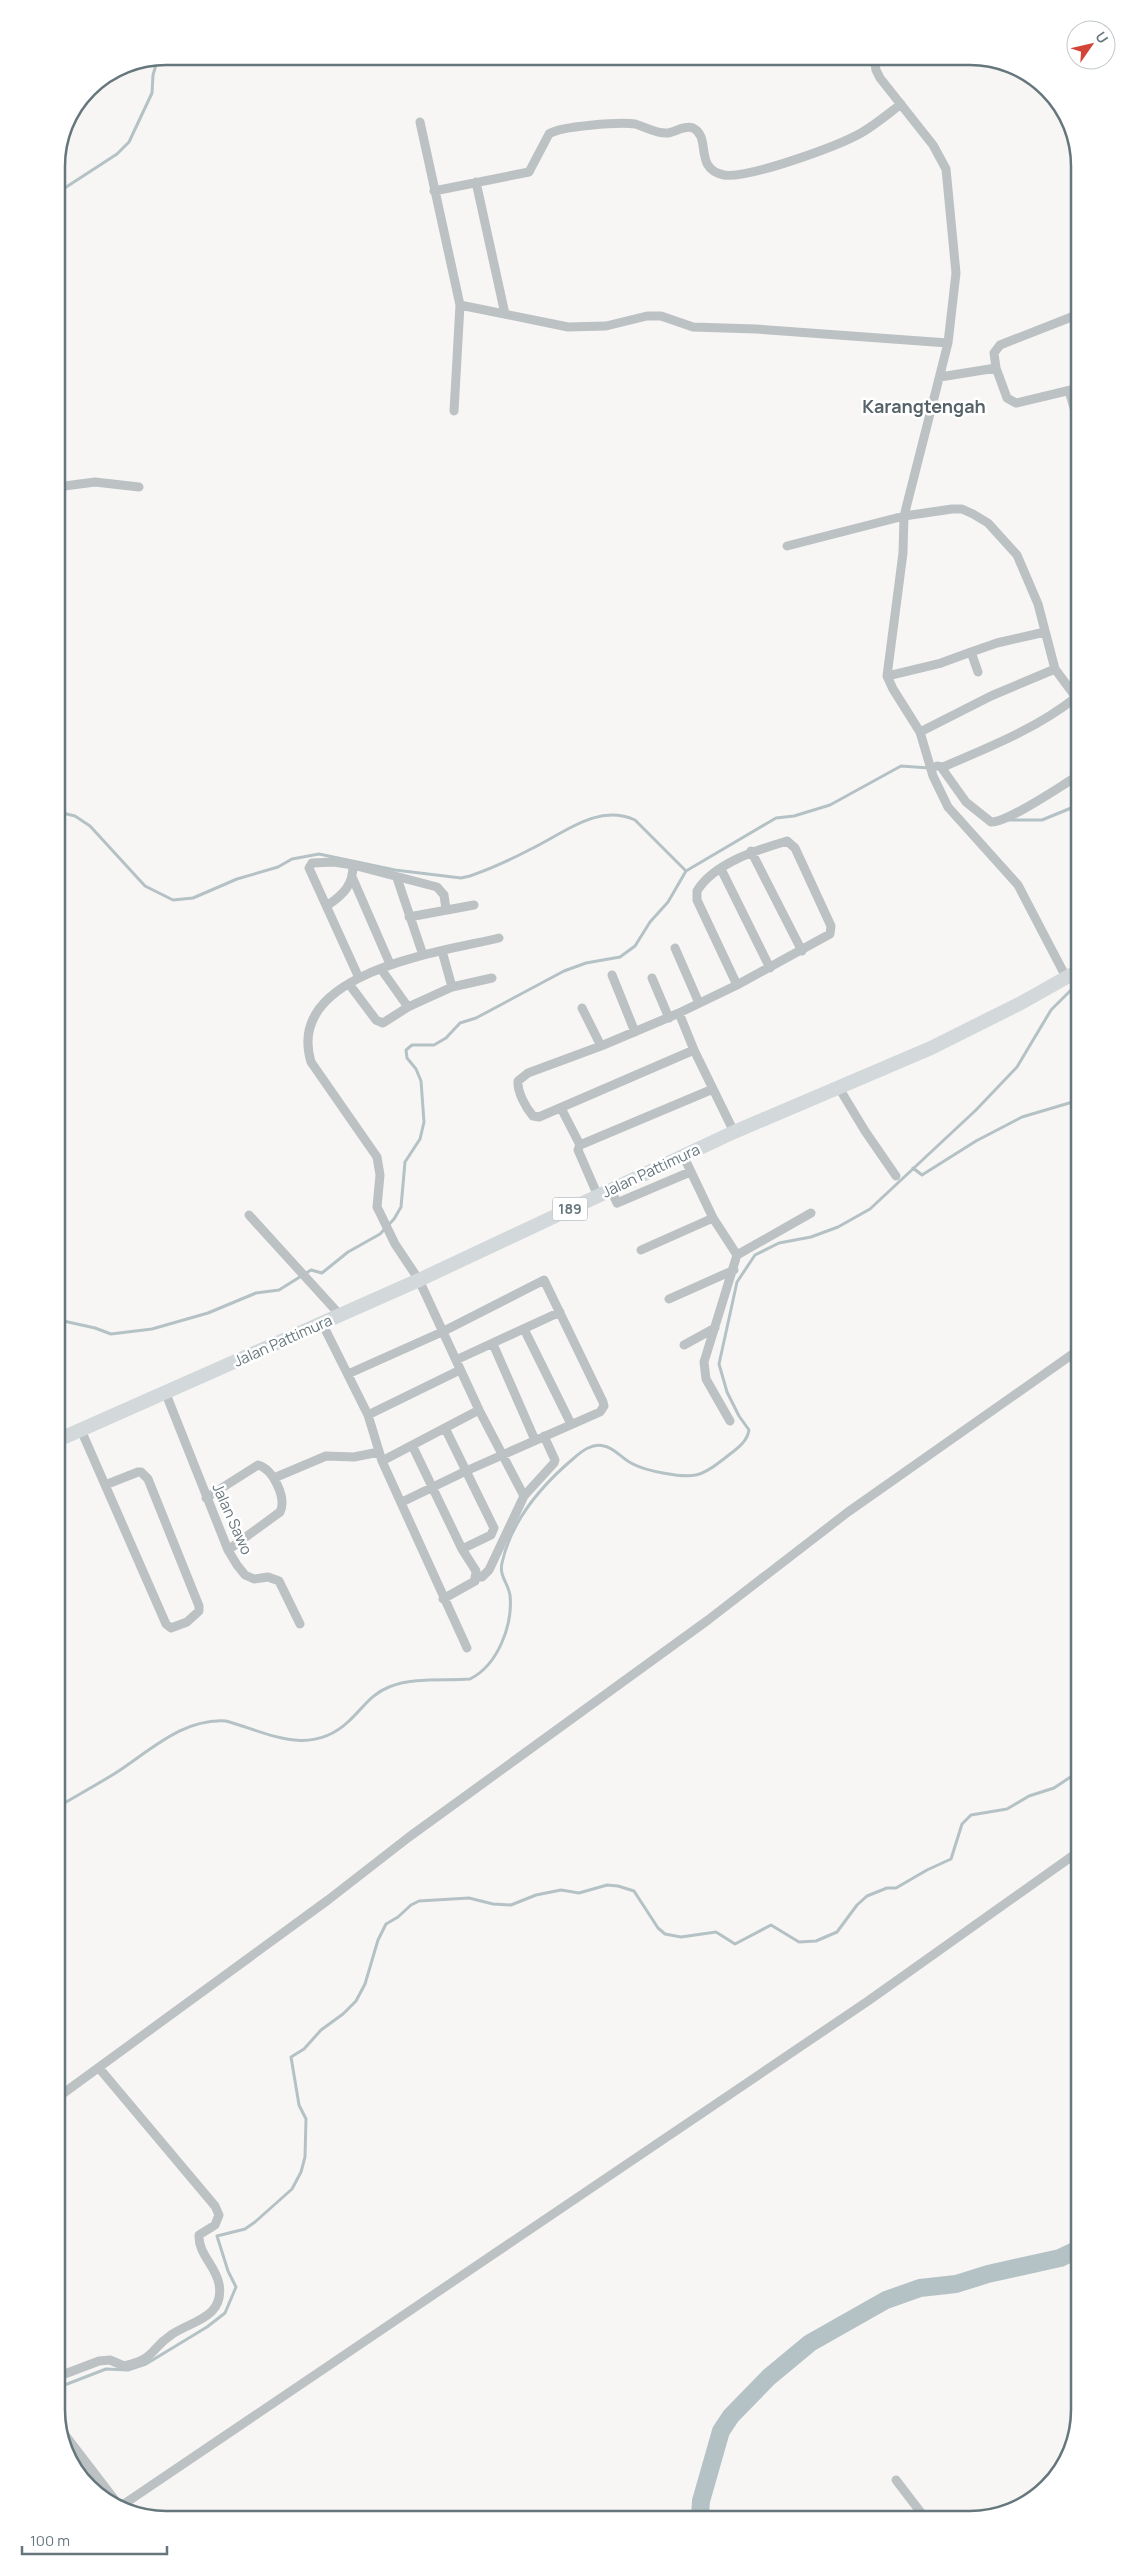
<svg xmlns="http://www.w3.org/2000/svg" width="1136" height="2576" font-family="Manrope,sans-serif">
	<rect width="100%" height="100%" fill="#f7f6f4"/>
	<g fill="none" stroke-linecap="round" stroke-linejoin="round">
		<path stroke="#b5c2c5" stroke-width="3" d="M57 193 117 154 129 142 152 93 153 75 158 58
			M58 812 75 816 90 826 145 886 173 900 193 898 237 879 278 867 292 859 319 854 395 870 461 878 470 876C490 869 512 859 531 849 563 834 597 803 635 820L686 871 776 818 794 816 830 805 901 766 929 768
			M1008 820H1042L1076 806
			M913 1168 922 1175 976 1141 1022 1117 1076 1101
			M59 1320 95 1328 111 1334 152 1329 208 1313 256 1293 279 1290 311 1270 322 1273 348 1252 380 1234 394 1219 401 1207 405 1162 420 1139 424 1122 421 1081 416 1069 407 1058 406 1050 412 1045H434L446 1038 460 1023 476 1018 564 971 586 963 620 957 635 946 650 922 668 902 686 871
			M61 1805C78 1795 96 1785 114 1774 149 1752 182 1718 226 1721 269 1733 310 1758 349 1721 363 1708 371 1694 389 1687 413 1677 444 1681 470 1679 498 1665 513 1625 510 1595 508 1583 499 1576 502 1563 511 1521 542 1485 574 1458 582 1451 592 1443 604 1446 615 1448 623 1460 633 1464 646 1471 682 1478 696 1475 707 1473 717 1464 725 1458 735 1450 747 1443 749 1430L739 1416 727 1392 719 1364 737 1282 755 1255 779 1243 811 1237 838 1227 870 1209 976 1110 1017 1067 1051 1010 1076 985
			M62 2386 106 2369 128 2370 146 2364 207 2327 225 2313 236 2287 228 2271 217 2236 245 2229 255 2222 292 2189 301 2172 305 2157 306 2119 299 2105 291 2057 304 2049 321 2030 343 2014 356 2001 365 1984 378 1940 386 1924 398 1917 411 1905 419 1901 469 1898 493 1904 511 1905 536 1895 561 1890 579 1893 607 1885 618 1886 634 1891 658 1928 665 1934 681 1937 716 1932 735 1944 771 1925 799 1942 816 1941 837 1932 857 1905 867 1896 887 1888H896L927 1870 951 1859 962 1824 971 1815 1007 1809 1029 1796 1054 1788 1078 1772"/>
		<path stroke="#b5c2c5" stroke-width="18" d="M700 2516 701 2501 721 2431 731 2416 769 2377 810 2343 886 2300 920 2288 956 2284 988 2274 1060 2258 1079 2249"/>
		<path stroke="#bcc1c3" stroke-width="9" d="M874 56 876 70 880 78 933 145 946 169 956 273 948 343 904 516 903 553 887 676 893 689 920 732 933 776 948 807 1018 885 1066 977
			M420 122 460 305 454 411
			M476 182 505 314
			M434 191 529 172 549 134C560 126 620 122 635 124 646 127 656 134 668 133 675 132 685 125 693 128 712 137 693 169 724 175 748 179 838 146 861 133 875 125 888 114 901 104
			M460 305 568 327 606 326 647 316H661L693 327 756 329 948 343
			M996 368 994 353 1000 345 1074 316
			M940 377 996 368 1007 398 1016 403 1075 389
			M1069 391 1075 411
			M57 487 95 482 139 487
			M787 546 904 516 952 509H962L973 514 988 523 1017 555 1038 604 1055 669 1075 696
			M978 672 971 652 997 643 1045 632
			M887 676 941 663 971 652
			M920 732 991 696 1055 669
			M937 766 943 767C989 747 1036 729 1075 698
			M941 767 966 802 991 822C1007 823 1059 787 1076 777
			M751 851 802 951
			M353 865 334 862 312 863 309 868 359 978
			M721 869 770 968
			M397 878 423 955
			M353 879 390 964
			M328 905C344 894 353 885 353 865L437 887 444 895 446 909
			M409 917 474 905
			M499 938C441 952 284 972 311 1062L377 1157 380 1175 377 1207 381 1215 395 1244 419 1280 479 1410 524 1496
			M675 948 699 1003
			M381 969 408 1007
			M612 975 635 1032
			M652 978 669 1018
			M349 984 376 1020 383 1023 408 1007 452 987 442 951
			M452 987 492 978
			M582 1008 601 1046
			M679 1013 601 1046 528 1073 518 1081C517 1092 526 1108 533 1116L539 1117 694 1050
			M839 1088 865 1131 896 1176
			M561 1108 580 1145 713 1089
			M734 1132 694 1050 679 1013 737 985 830 934 831 926 795 848 787 841C757 850 714 863 697 891V900L737 985
			M580 1145 578 1150 598 1196
			M683 1155 713 1218 737 1255 704 1362 706 1379 730 1421
			M611 1190 617 1203 690 1172
			M249 1215 340 1315
			M641 1250 713 1218
			M737 1255 811 1213
			M669 1299 734 1270
			M322 1323 368 1415 382 1461 467 1648
			M524 1329 571 1424
			M493 1344 535 1440
			M684 1345 715 1328
			M456 1360 560 1312
			M348 1374 442 1332 544 1280 603 1402 604 1406 600 1412 466 1471 402 1502
			M166 1394 228 1550 237 1565 245 1575 254 1579 268 1577 279 1581 300 1624
			M368 1415 460 1370
			M445 1428 494 1528 491 1535 462 1549
			M81 1430 166 1624 171 1628 187 1622 199 1611V1606L148 1479 141 1472H138L105 1485
			M412 1445 462 1549 476 1571 475 1581 443 1599
			M382 1461 479 1410
			M274 1478 326 1456 354 1457 379 1452
			M206 1498 258 1465C273 1469 287 1498 280 1512L228 1550
			M475 1577H482L489 1570 524 1496 554 1463 555 1460 544 1436
			M61 2095 328 1900 409 1837 708 1620 848 1512 1077 1351
			M62 2375 99 2361 110 2360 124 2366C156 2359 150 2349 171 2335 191 2321 225 2318 219 2284 216 2266 198 2254 199 2235L215 2225 219 2215 215 2206 99 2068
			M62 2431 118 2504
			M896 2480 922 2514
			M121 2506 868 2001 1078 1852"/>
		<path stroke="#d3d8da" stroke-width="14" d="M60 1439 419 1280 734 1132 931 1048 1021 1003 1076 972"/>
	</g>
	<g text-anchor="middle" stroke-width="5" stroke-linejoin="round" paint-order="stroke">
		<rect fill="#fff" stroke="#939fa3" stroke-width="1" x="552.5" y="1197.5" width="35" height="23" rx="4"/>
		<g font-size="14" font-weight="bold" fill="#65767c">
			<text x="570" y="1214">189</text>
		</g>
		<g font-size="15" fill="#65767c" stroke="#fff">
			<text transform="translate(651 1171) rotate(-25)" y="5">Jalan Pattimura</text>
			<text transform="translate(283 1341) rotate(-24)" y="5">Jalan Pattimura</text>
			<text transform="translate(232 1519) rotate(66)" y="5">Jalan Sawo</text>
		</g>
		<g font-size="18" font-weight="bold" fill="#566368" stroke="#fff">
			<text x="924" y="413">Karangtengah</text>
		</g>
	</g>
	<path d="M0 0H1136V2576H0ZM166 65H970A101 101 0 0 1 1071 166V2410A101 101 0 0 1 970 2511H166A101 101 0 0 1 65 2410V166A101 101 0 0 1 166 65Z" fill="#fff" fill-rule="evenodd"/>
	<path fill="none" stroke="#65767c" stroke-width="2.5" d="M166 65H970A101 101 0 0 1 1071 166V2410A101 101 0 0 1 970 2511H166A101 101 0 0 1 65 2410V166A101 101 0 0 1 166 65Z"/>
	<g transform="translate(1091 45) rotate(56)"><circle r="24" fill="#ffffff" stroke="#c1c8cb"/>
	<path d="M0-4L9 19L0 12L-9 19Z" fill="#d34438"/>
	<text y="-8" font-size="14" font-weight="bold" text-anchor="middle" fill="#65767c">U</text>
	</g>
	<path d="M22 2546v8h145v-8" fill="none" stroke="#65767c" stroke-width="2.5"/>
	<text x="30" y="2546" font-size="15" fill="#65767c" stroke="#ffffff" stroke-width="4" paint-order="stroke">100 m</text>
</svg>
